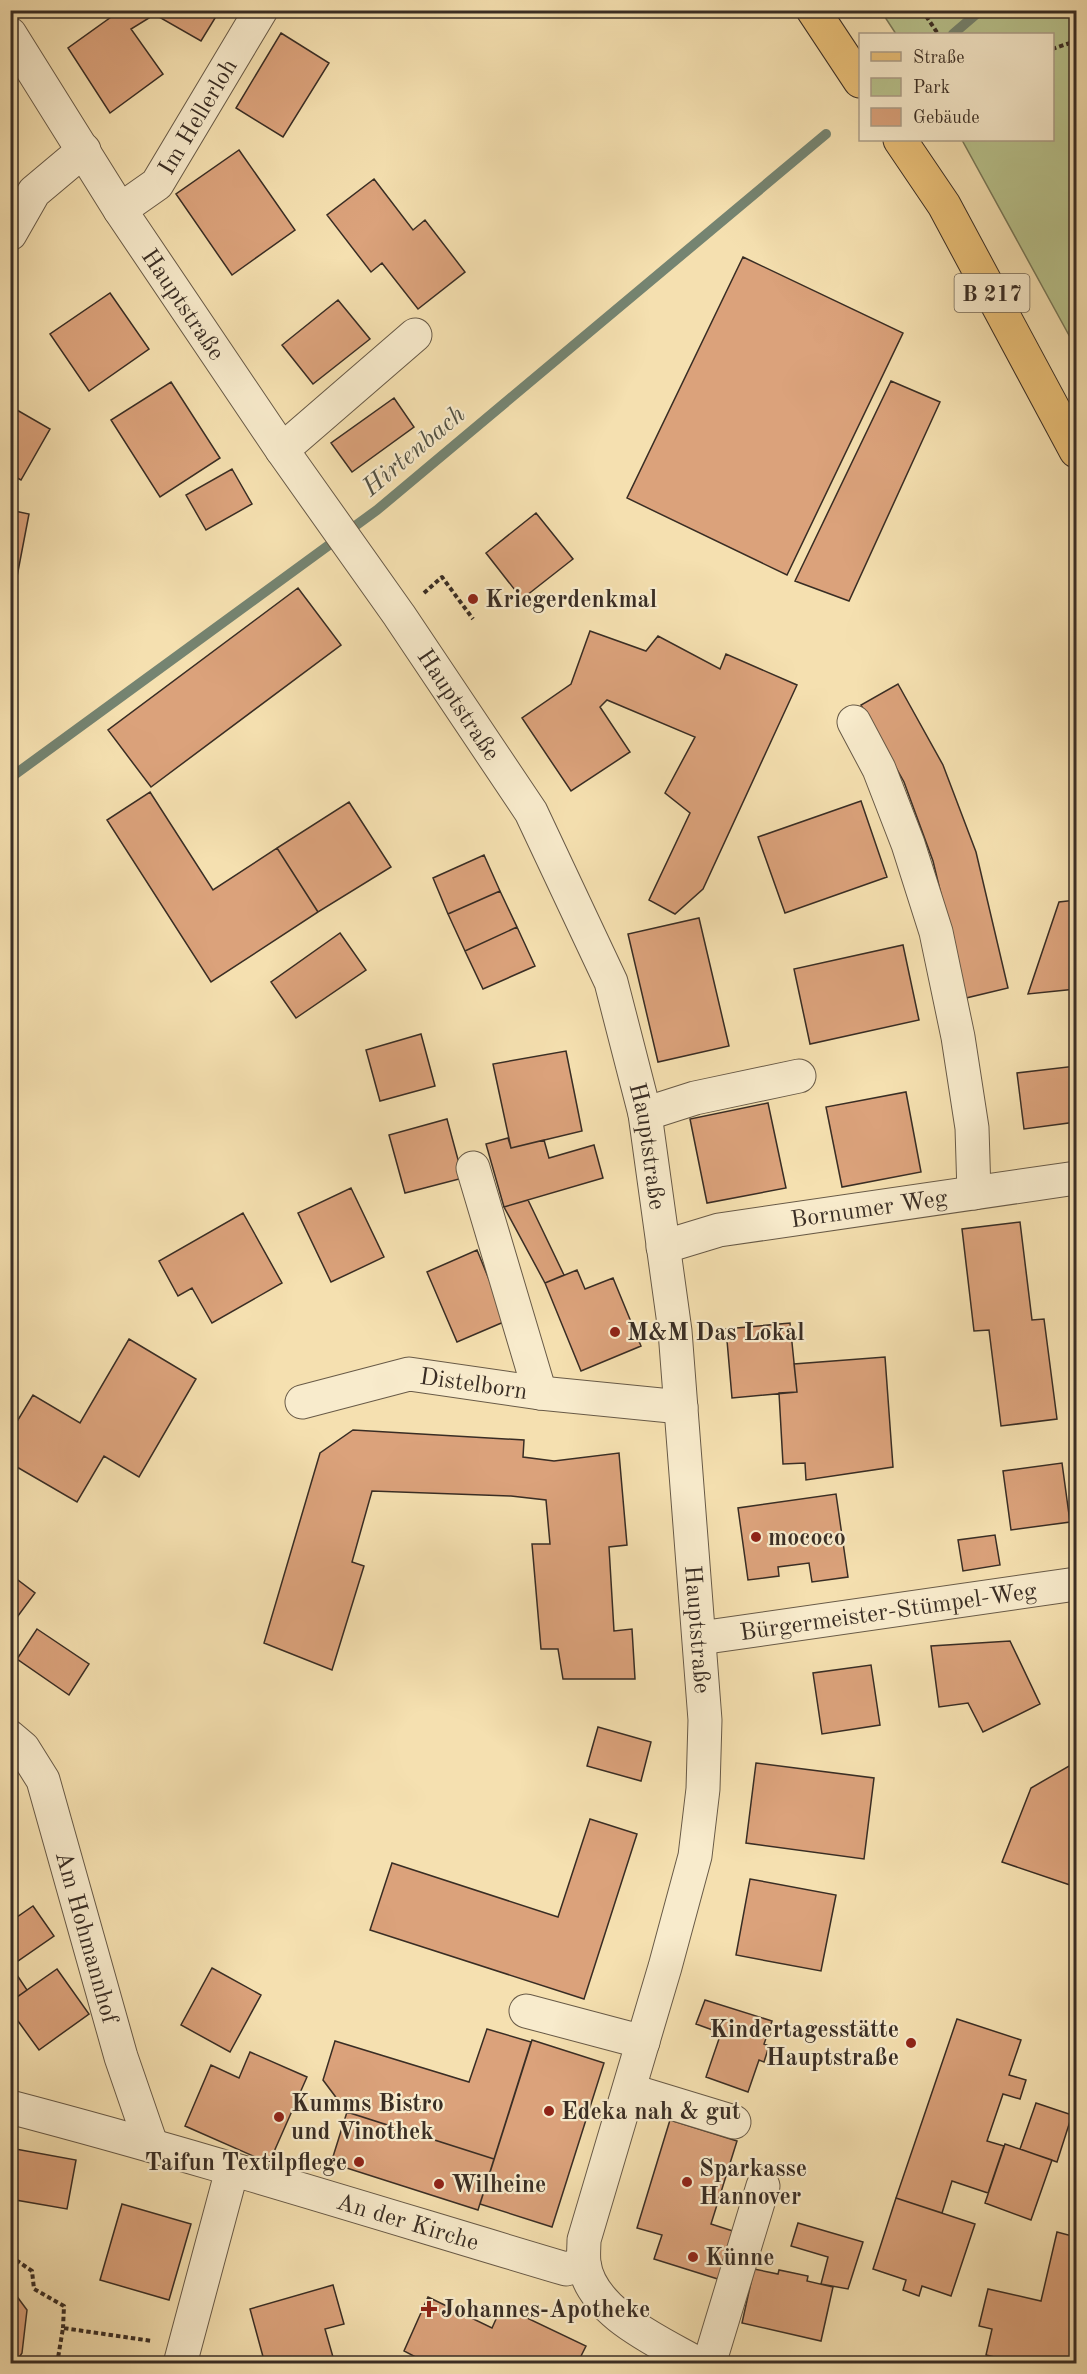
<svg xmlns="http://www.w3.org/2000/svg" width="1087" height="2374" font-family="'Old Standard TT',serif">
	<rect width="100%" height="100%" fill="#f5e0b0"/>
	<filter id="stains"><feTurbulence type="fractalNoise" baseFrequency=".00333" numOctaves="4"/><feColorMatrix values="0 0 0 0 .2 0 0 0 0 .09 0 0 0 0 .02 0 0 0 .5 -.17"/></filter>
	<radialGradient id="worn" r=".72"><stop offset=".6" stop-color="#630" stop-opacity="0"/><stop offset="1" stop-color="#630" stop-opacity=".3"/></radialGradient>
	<path fill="#b8c38d" stroke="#787858" stroke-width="1.5" d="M881 11H1076V348L962 140H1052V34H896Z"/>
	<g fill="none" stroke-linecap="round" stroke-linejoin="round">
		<path stroke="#758471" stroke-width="10" d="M953 34 981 10
			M10 778 377 510 826 134"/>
	</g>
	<path fill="#dba27b" stroke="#392d24" stroke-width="1.5" d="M121 10H144L149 18 131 29 163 74 110 113 68 48Z
		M163 10H220L201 41 159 17Z
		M281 33 329 63 283 137 236 108Z
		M239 150 295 230 232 275 176 194Z
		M374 179 413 230 425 220 465 272 418 309 382 263 371 272 327 215Z
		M743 257 903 333 787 575 627 498Z
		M110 293 149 349 89 391 50 334Z
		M338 300 370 339 313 384 282 345Z
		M891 381 940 402 849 601 795 581Z
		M171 382 220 458 160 497 111 420Z
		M394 398 414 427 352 472 331 443Z
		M10 406 50 429 21 480 10 474Z
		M232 469 252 504 206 530 186 495Z
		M10 510 29 514 15 587 10 586Z
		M536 513 573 559 522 599 486 553Z
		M298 588 341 645 151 787 108 730Z
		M590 631 646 651 658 636 720 669 726 654 797 685 703 889 675 914 649 900 690 813 665 793 695 737 607 700 600 707 630 752 571 791 522 718 571 684Z
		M898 684 943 765 976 852 1008 988 966 998 933 861 904 782 861 705Z
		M150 792 213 890 277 848 318 912 211 982 107 820Z
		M861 801 887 877 785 913 758 837Z
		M349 802 391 867 318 912 277 848Z
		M484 855 500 891 448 914 433 878Z
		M500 891 517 927 465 951 448 914Z
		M1076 900V989L1028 994 1059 902Z
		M699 918 729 1046 658 1062 628 934Z
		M517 927 535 966 483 989 465 951Z
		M340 933 366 970 296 1018 271 982Z
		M903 945 919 1020 810 1044 794 969Z
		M421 1034 435 1086 380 1101 366 1050Z
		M566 1051 582 1131 511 1148 493 1064Z
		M1076 1066V1122L1024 1129 1017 1073Z
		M906 1092 921 1172 842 1187 826 1107Z
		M768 1103 786 1188 707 1203 690 1119Z
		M447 1119 463 1178 405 1193 389 1135Z
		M508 1138 511 1148 544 1140 549 1158 594 1145 603 1178 504 1207 486 1144Z
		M351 1188 384 1257 331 1282 298 1213Z
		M528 1200 564 1275 545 1283 504 1207Z
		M243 1213 282 1283 212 1323 192 1288 178 1296 159 1261Z
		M1020 1222 1032 1320 1044 1319 1057 1419 1001 1426 989 1330 974 1331 962 1229Z
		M477 1250 506 1321 457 1342 427 1272Z
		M577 1270 585 1289 613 1278 641 1346 581 1371 545 1283Z
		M790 1323 797 1392 732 1398 726 1329Z
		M129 1339 196 1379 139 1477 104 1456 77 1502 10 1463V1433L33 1395 80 1423Z
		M885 1357 893 1467 806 1480 805 1463 783 1464 779 1393 797 1392 794 1364Z
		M353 1430 524 1440 523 1457 554 1461 619 1453 627 1545 609 1547 614 1631 632 1629 635 1679H563L558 1649H541L532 1544H550L546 1500 511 1496 372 1491 352 1562 364 1566 332 1670 264 1643 320 1453Z
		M1062 1463 1070 1522 1011 1530 1003 1471Z
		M836 1494 848 1577 812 1582 809 1563 778 1567 779 1576 748 1580 738 1508Z
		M995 1535 1000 1565 963 1571 958 1540Z
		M10 1574 35 1593 12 1624 10 1623Z
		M37 1629 89 1664 69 1695 17 1659Z
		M1010 1641 1040 1704 983 1732 968 1703 939 1707 931 1646Z
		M871 1665 880 1725 822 1734 813 1673Z
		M598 1727 651 1742 641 1781 587 1766Z
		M1076 1762V1868L1070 1885 1002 1862 1031 1788Z
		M756 1763 874 1778 864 1859 746 1843Z
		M590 1819 637 1834 584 1999 370 1930 392 1863 558 1917Z
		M750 1879 836 1895 821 1971 736 1955Z
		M33 1906 54 1936 11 1966 27 1990 10 2002V1922Z
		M212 1968 261 1995 230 2052 181 2025Z
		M57 1969 89 2014 39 2050 10 2010V2002Z
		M705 2000 772 2021 764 2044 769 2046 764 2062 759 2060 748 2092 706 2077 721 2033 696 2024Z
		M957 2019 1021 2040 1009 2075 1026 2080 1020 2099 1003 2094 987 2141 1004 2146 988 2193 952 2181 942 2213 896 2198Z
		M487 2029 531 2042 494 2159 347 2112 323 2080 335 2041 469 2082Z
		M532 2040 604 2063 552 2227 480 2204Z
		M250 2052 307 2077 269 2163 185 2126 211 2065 239 2078Z
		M1036 2103 1072 2115 1057 2162 1020 2149Z
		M347 2112 494 2159 478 2210 331 2163Z
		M670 2120 737 2141 711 2224 736 2232 721 2280 654 2259 662 2235 637 2228Z
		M1005 2144 1052 2160 1031 2220 985 2203Z
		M10 2148 76 2160 67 2209 10 2199Z
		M896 2198 975 2224 951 2296 922 2286 919 2296 903 2290 906 2280 873 2269Z
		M122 2204 191 2224 169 2300 100 2280Z
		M798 2223 863 2242 848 2289 821 2284 828 2257 791 2246Z
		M1057 2232 1076 2237V2343L1072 2364H1024L986 2355 992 2329 979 2326 988 2289 1041 2301Z
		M754 2269 778 2274 779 2270 808 2276 807 2281 833 2287 821 2341 742 2323Z
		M333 2285 344 2324 325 2329 335 2364H265L250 2309Z
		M10 2287 27 2310 22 2353 15 2364H10Z
		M428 2297 492 2328 502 2306 586 2346 577 2364H429L404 2351Z"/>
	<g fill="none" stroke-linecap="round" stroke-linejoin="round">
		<g stroke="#685a47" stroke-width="35">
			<g id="minor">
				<path id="s1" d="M10 34 120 210 282 450 399 615 531 812 611 982 645 1114 675 1331 705 1720 703 1789 695 1856 665 1967 584 2240C584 2247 583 2255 584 2263 591 2313 660 2342 698 2364"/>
				<path id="s2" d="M120 210 157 184 261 10"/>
				<path d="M10 234 34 192 84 150"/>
				<path d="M282 450 415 335"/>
				<path d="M854 722 879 769 908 844 936 932 958 1037 972 1128 974 1193"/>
				<path d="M645 1114 695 1098 799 1076"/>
				<path d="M473 1168 540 1393"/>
				<path id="s3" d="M663 1247 719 1230 1076 1178"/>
				<path id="s4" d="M302 1402 409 1374 540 1393 681 1407"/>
				<path id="s5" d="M700 1638 1076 1584"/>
				<path id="s6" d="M10 1737 23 1748 43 1780 121 2057 151 2144"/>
				<path d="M526 2011 643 2042"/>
				<path d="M629 2090 734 2122"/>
				<path id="s7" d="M10 2107C197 2156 381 2214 566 2269L584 2264"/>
				<path d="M180 2364 232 2170"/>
				<path d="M709 2364 763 2186"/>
			</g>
		</g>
		<g stroke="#392d24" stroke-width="35">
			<path id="major" d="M813 10 860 81
				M900 140 944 205 1076 451"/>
		</g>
		<path stroke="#392d24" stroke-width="4" stroke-dasharray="4.5 3" stroke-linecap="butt" d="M922 10 938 34
			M1052 49 1076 41
			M424 593 442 577 473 619
			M10 2256 32 2271 34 2289 64 2306 63 2328
			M57 2364 63 2328 152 2341"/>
		<use href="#minor" stroke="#f8ebcc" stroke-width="33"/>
		<use href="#major" stroke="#eac078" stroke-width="33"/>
	</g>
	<g fill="#8f2418" stroke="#f8ebcc" stroke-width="2">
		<circle cx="473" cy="599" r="6"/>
		<circle cx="615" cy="1332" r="6"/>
		<circle cx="756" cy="1537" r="6"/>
		<circle cx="911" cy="2043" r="6"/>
		<circle cx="549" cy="2111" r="6"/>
		<circle cx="279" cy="2117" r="6"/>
		<circle cx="359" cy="2162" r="6"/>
		<circle cx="687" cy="2182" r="6"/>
		<circle cx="439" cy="2184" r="6"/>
		<circle cx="693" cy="2257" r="6"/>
		<path d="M426 2300h6v6h6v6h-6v6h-6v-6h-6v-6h6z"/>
	</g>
	<g text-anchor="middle" stroke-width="4.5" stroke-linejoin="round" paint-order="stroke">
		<rect fill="#f8ebcc" stroke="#726656" stroke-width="1.5" x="954.5" y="274" width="75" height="38" rx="4.5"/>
		<g font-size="22" font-weight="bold" fill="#392d24">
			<text x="992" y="301">B 217</text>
		</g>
		<g font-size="24" fill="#392d24" stroke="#f8ebcc">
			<text dy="8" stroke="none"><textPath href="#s2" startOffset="124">Im Hellerloh</textPath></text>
			<text dy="8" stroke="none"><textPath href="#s1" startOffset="321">Hauptstraße</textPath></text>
			<text dy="8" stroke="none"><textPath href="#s1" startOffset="807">Hauptstraße</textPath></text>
			<text dy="8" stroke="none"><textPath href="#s1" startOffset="1293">Hauptstraße</textPath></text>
			<text dy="8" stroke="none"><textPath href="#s3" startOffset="210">Bornumer Weg</textPath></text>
			<text dy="8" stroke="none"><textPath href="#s4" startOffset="176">Distelborn</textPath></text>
			<text dy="8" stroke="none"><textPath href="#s5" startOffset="190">Bürgermeister-Stümpel-Weg</textPath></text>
			<text dy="8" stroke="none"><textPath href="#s1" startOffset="1779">Hauptstraße</textPath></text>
			<text dy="8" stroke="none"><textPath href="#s6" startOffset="218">Am Hohmannhof</textPath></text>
			<text dy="8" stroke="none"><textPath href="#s7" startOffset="414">An der Kirche</textPath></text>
		</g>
		<g font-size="24" font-weight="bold" fill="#392d24" stroke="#f8ebcc" text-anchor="start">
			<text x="485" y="607">Kriegerdenkmal</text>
			<text x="627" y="1340">M&amp;M Das Lokal</text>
			<text x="768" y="1545">mococo</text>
			<text x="899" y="2037" text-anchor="end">Kindertagesstätte<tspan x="899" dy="28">Hauptstraße</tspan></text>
			<text x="291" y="2111">Kumms Bistro<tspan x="291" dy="28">und Vinothek</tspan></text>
			<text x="561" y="2119">Edeka nah &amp; gut</text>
			<text x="347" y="2170" text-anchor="end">Taifun Textilpflege</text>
			<text x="699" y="2176">Sparkasse<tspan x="699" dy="28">Hannover</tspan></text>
			<text x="451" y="2192">Wilheine</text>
			<text x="705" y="2265">Künne</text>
			<text x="441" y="2317">Johannes-Apotheke</text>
		</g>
		<g font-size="26" font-style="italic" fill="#525144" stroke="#f8ebcc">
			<text transform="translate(413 450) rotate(-40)" y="9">Hirtenbach</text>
		</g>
	</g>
	<rect width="1087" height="2374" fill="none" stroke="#f5e0b0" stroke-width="36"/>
	<rect x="12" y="12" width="1063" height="2350" fill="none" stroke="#392d24" stroke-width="3"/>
	<rect x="18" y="18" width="1051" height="2338" fill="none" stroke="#392d24" stroke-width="1.5"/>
	<rect x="859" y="33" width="195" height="108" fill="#f8ebcc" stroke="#ac9f89" stroke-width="1.5"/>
	<rect x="871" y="52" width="30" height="9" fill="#eac078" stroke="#ac9f89" stroke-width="1.5"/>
	<text x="913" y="63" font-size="18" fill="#392d24">Straße</text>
	<rect x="871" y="78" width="30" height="18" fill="#b8c38d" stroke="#ac9f89" stroke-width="1.5"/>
	<text x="913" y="93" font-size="18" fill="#392d24">Park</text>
	<rect x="871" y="108" width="30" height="18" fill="#dba27b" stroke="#ac9f89" stroke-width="1.5"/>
	<text x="913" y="123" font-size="18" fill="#392d24">Gebäude</text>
	<rect width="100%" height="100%" filter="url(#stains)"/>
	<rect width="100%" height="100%" fill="url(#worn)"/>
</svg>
